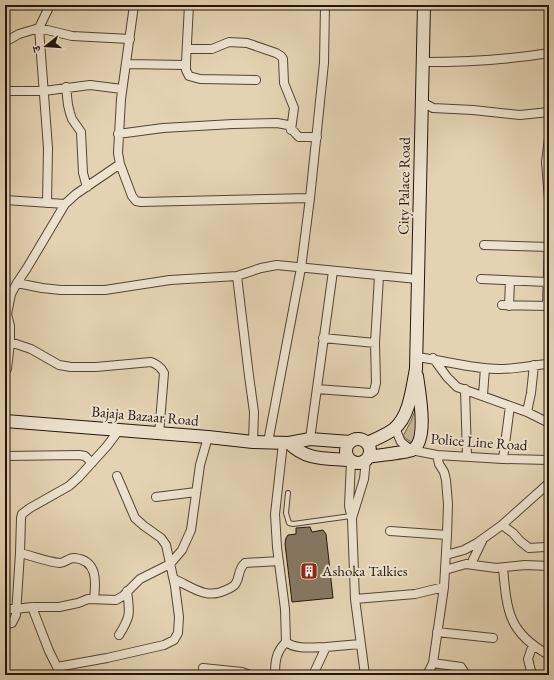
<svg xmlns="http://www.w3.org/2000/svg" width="554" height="680" font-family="'EB Garamond','Noto Serif Devanagari',serif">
	<rect width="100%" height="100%" fill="#e4d3b3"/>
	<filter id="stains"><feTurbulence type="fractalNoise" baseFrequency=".005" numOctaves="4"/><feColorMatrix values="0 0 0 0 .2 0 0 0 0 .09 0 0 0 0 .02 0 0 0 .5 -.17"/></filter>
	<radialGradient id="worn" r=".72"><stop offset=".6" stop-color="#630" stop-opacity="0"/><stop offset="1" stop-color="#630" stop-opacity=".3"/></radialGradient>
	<path fill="#c3b397" stroke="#726452" d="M416 408 418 430 412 443 403 436 411 421Z"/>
	<path fill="#877863" stroke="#22150c" d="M310 527 312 532 323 530 326 534 333 598 292 602 285 544 286 538 288 535 296 534V528Z"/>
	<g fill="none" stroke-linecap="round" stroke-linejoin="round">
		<g stroke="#524436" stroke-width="6">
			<path id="lane" d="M288 493 286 513 289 523 293 524 351 516"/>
		</g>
		<g stroke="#524436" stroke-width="10">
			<path id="street" d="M134 5 121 99 118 153 120 164 132 196 136 201 141 202 310 198
				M189 5 186 62V70L189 76 200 79 256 80
				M5 42 19 34 39 28 72 36 130 39
				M187 49H212L229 42 247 43 276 53 281 56 283 59 284 83 294 108 291 130
				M424 62C466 62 507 60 549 53
				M126 64 186 65
				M66 87 68 105 70 113 72 119 81 132 83 173 87 187
				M5 91H44L90 85 122 89
				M422 102 433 108 473 110 520 115 549 112
				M118 134 163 128 233 124 277 123 288 125 296 134 299 137H317
				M549 138 546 162 549 199
				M5 200 65 204
				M47 203 48 148 39 28 50 5
				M484 245 549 247
				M237 276 249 376 254 412 253 442
				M481 279 547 282
				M17 283 42 288 61 290H105L170 280 237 276 261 268 277 265 417 279
				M502 305 549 306
				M509 306 510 281
				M547 306 549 238
				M323 338 375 343
				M10 342 31 349 59 365 71 367H96L151 362C157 364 161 367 164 373L159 434
				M416 357C444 360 471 369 500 369 517 369 532 365 549 364
				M433 358 447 377 457 387 527 412 549 423
				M7 369 10 342V326L7 314 11 294 17 283 27 268 65 204 76 194 120 164
				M317 389 371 393 374 391 376 383 375 343 379 276
				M465 389 467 456
				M483 395 485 368
				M527 412 531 393 534 365
				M395 428 401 442 411 450 437 455 503 459 549 460
				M310 439 333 271
				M268 442 301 268 310 198 324 63 325 5
				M283 443 275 514 277 547 285 609 286 642C296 650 314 647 326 647
				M5 456 79 455 85 456 92 463
				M503 459 510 406
				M351 461 349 506 352 519 355 599 365 675
				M156 497 196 492
				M352 518 364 479 366 460
				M502 525 513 533 520 541 529 548 545 547
				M390 531 447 535
				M20 553C33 556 47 562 60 563 65 563 68 558 74 558 98 560 96 582 94 599
				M446 555 464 550 477 543 502 525 549 483
				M471 564 483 539
				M503 568C507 611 508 633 549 655
				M445 570 466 564 496 568 525 565 549 566
				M174 579C192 587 206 600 226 590 230 588 234 587 236 583 240 576 238 569 245 563L279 561
				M355 599 415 594 444 587
				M32 607 49 651 61 675
				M5 609H16L32 607H59L78 603 88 599 116 600 123 596 140 579 170 564 182 550 191 530 200 465 208 437
				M5 625 12 623 16 615 20 553 21 518 22 514 30 508 69 486 79 477 107 446 119 430
				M437 632 493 638
				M119 635C131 616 130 613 127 591
				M433 663 461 667 466 675
				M57 667 107 658 164 645 174 640 178 633 179 617 175 586 166 545 161 538 144 526 135 518 117 476
				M203 668 242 672 250 675
				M275 675C275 661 276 652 286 642
				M313 675 326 647 360 644
				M427 675 433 663 444 587 447 535 448 504 446 480 444 472 439 464 437 455
				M532 675 528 659 531 650 535 647"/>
		</g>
		<g stroke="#22150c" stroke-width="14">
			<path id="secondary" d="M5 421 208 437 253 442 289 443 310 439 350 442
				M346 451a12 12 0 1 1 24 0a12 12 0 1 1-24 0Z
				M289 443C307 461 326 458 349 460
				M367 443C376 439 386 435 394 429 410 416 412 388 416 369L424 5
				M369 457C379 455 403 453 412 450 429 442 419 391 417 376"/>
		</g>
		<use href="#lane" stroke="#ede2ce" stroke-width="4"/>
		<use href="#street" stroke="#ede2ce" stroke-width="8"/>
		<use href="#secondary" stroke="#ede2ce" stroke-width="12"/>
	</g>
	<defs>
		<g id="building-square" transform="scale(0.9)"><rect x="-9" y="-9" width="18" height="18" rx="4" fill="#8f2418" stroke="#ede2ce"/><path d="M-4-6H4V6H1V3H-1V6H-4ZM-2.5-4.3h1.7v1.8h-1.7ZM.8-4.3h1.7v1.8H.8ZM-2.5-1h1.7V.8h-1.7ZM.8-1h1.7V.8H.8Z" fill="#fff"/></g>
	</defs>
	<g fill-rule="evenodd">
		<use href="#building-square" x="309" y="571"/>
	</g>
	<g text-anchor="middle" stroke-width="4" stroke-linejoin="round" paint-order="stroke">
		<g font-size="15" fill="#22150c" stroke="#ede2ce">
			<text transform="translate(404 186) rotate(-89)" y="5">City Palace Road</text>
			<text transform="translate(145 416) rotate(5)" y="5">Bajaja Bazaar Road</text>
			<text transform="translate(479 442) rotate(4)" y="5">Police Line Road</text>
		</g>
		<g font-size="15" fill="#22150c" stroke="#ede2ce" text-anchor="start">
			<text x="322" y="576">Ashoka Talkies</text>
		</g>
	</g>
	<rect width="554" height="680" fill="none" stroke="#e4d3b3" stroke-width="20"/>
	<rect x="6" y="6" width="542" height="668" fill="none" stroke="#22150c" stroke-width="2"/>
	<rect x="10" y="10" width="534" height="660" fill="none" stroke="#22150c"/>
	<g transform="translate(46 46) rotate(253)" stroke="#ede2ce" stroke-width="3" paint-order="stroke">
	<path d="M0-3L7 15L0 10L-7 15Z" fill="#22150c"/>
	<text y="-6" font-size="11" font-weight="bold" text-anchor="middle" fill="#22150c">उ</text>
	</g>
	<rect width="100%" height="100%" filter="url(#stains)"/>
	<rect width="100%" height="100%" fill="url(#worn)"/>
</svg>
